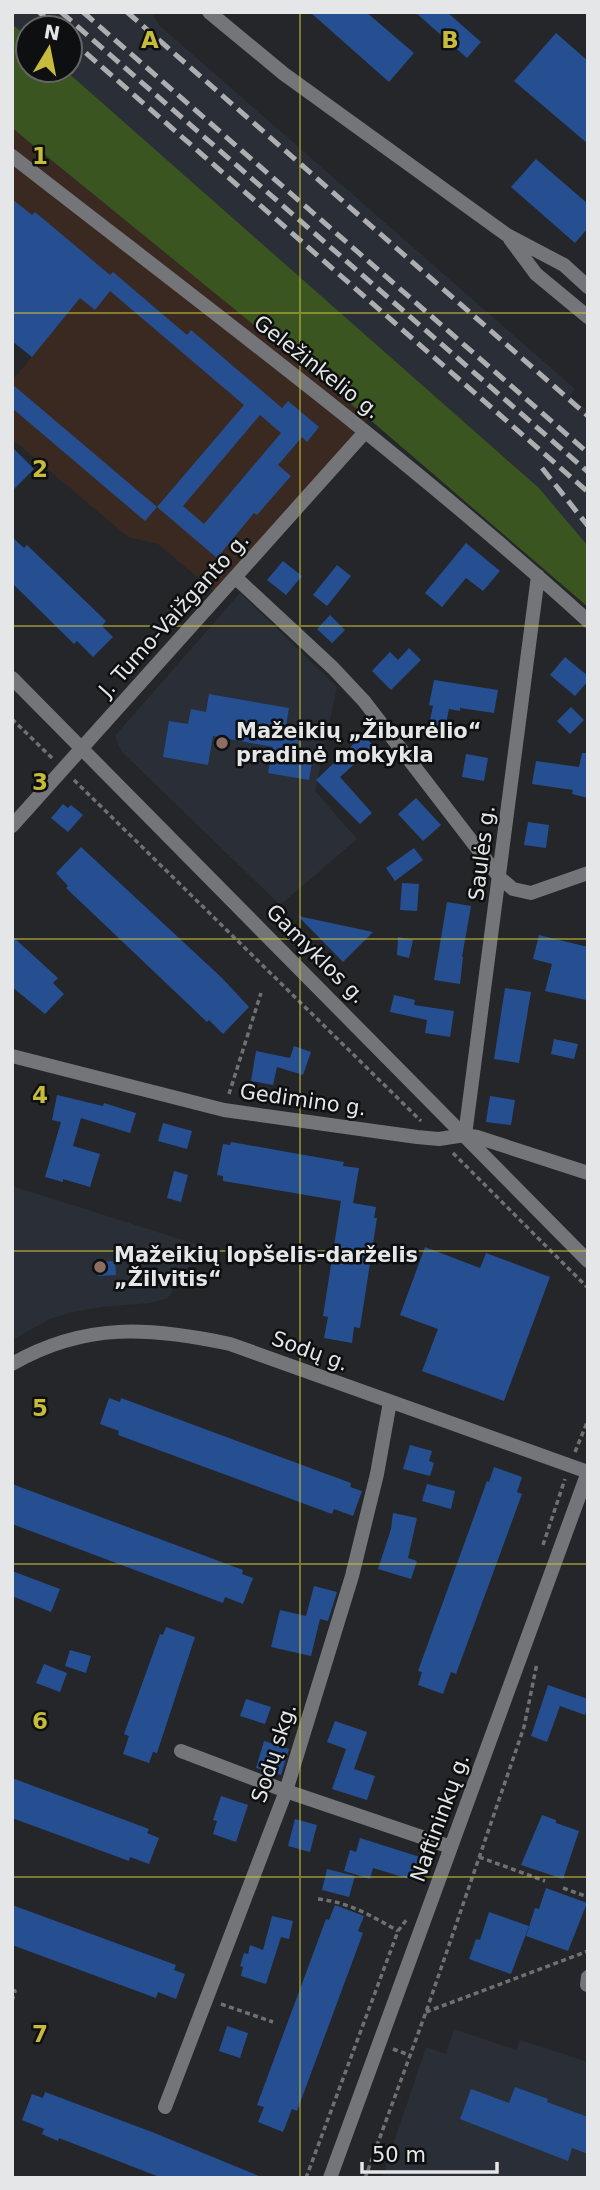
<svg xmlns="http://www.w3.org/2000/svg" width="600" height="2190" font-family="'DejaVu Sans',sans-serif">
	<rect width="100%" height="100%" fill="#242629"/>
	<path fill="#2a2f37" d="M12 12H151L160 26 575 389 570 395 588 411V546L539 488 65 70H70V28H28V37L12 24Z
		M240 593 337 687 315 791 357 839 280 905 121 751 115 736Z
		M12 1186 202 1246 168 1298 150 1303 101 1307 72 1312 50 1319 12 1340Z
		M454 2029 516 2050 520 2040 588 2062V2178H382L426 2047 446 2054Z"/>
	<path fill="#3a2921" d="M12 128 368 418 214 591 158 544 128 537 12 439V375L15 377 67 314 12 267Z"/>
	<path fill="#3a5520" d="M12 24 28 37V70H65L539 488 588 546V607L368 418 12 128Z"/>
	<path fill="#264f92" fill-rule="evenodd" d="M310 12H366L414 53 389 82Z
		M415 12H447L481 42 467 58Z
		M556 33 588 61V144L514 81Z
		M536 159 588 204V228L575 243 511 187Z
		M12 199 32 215 35 212 110 275 113 272 187 335 191 330 282 408 288 401 319 427 307 442 302 437 278 465 291 476 257 515 254 513 217 558 157 507 244 405 110 291 95 310 80 298 32 357 12 341ZM260 415 281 433 204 524 183 506Z
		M12 384 157 507 145 521 12 408Z
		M12 447 34 469 12 491Z
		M12 537 24 548 27 545 106 621 102 626 113 637 93 657 77 641 74 644 12 583Z
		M466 543 500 571 483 591 466 578 442 607 425 593Z
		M283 561 302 576 286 595 267 580Z
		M337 565 351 576 327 606 313 595Z
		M330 615 345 630 332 643 317 629Z
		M409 648 421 660 391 690 372 671 390 652 398 660Z
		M565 657 588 676V681L575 696 550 675Z
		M434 680 498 690 494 713 460 708V711L449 709 443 738 427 734 433 706 429 705Z
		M209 694 289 708 286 726 301 729 298 747 314 750 309 780 268 773 273 747 213 736 208 765 163 757 169 721 188 724 191 709 206 712Z
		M571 707 584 720 570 734 557 721Z
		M363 735 374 746 340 777 372 813 360 824 316 780Z
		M582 753H588V798L572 794 573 790 532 784 536 761 579 767Z
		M466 754 488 758 484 781 462 777Z
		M416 798 441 825 423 841 398 814Z
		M63 804 68 808 71 805 83 815 68 832 51 818Z
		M528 822 549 825 546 848 524 845Z
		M81 847 222 978 249 1007 223 1034 209 1020 207 1022 66 888 68 886 56 873Z
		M414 848 423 860 395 881 386 868Z
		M402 883 419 884 417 911 400 910Z
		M447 902 471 906 462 957H463L460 984 434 980Z
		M298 916 373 932 343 962Z
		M539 935 588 947 586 1000 545 991 552 964 533 959Z
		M12 936 58 978 53 983 64 994 45 1014 12 987Z
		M398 937 413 940 409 958 397 955Z
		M505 988 531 992 519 1063 494 1059Z
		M394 995 415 1000 414 1005 454 1011 450 1037 425 1033 427 1020 390 1012Z
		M554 1039 578 1044 574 1059 551 1054Z
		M294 1046 311 1052 303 1075 277 1067 273 1085 251 1081 256 1051 290 1058Z
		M57 1095 103 1106 104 1103 136 1113 130 1133 81 1118 73 1146 100 1154 90 1187 63 1179V1182L45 1177 61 1122 52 1120Z
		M490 1096 515 1100 511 1125 486 1122Z
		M163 1123 192 1131 187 1149 158 1141Z
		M231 1142 344 1162 343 1166 359 1168 353 1203 223 1181V1176L217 1175 223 1144 230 1145Z
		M174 1171 188 1175 181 1202 167 1198Z
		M341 1201 376 1207 374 1218H377L360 1328 354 1327 352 1343 324 1338 328 1317 323 1316Z
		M425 1247 480 1268 486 1253 550 1277 504 1401 422 1371 438 1329 400 1315Z
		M115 1261 116 1275 98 1276 97 1262Z
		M109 1398 120 1402 121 1398 351 1483 350 1487 362 1491 353 1516 334 1509 332 1514 118 1435 119 1431 100 1424Z
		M410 1445 432 1451 429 1461 434 1463 430 1476 403 1469Z
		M494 1467 522 1477 517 1492 522 1494 456 1674 451 1672 443 1694 418 1685 422 1672 418 1671 487 1481 489 1482Z
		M12 1484 243 1570 242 1574 253 1578 243 1604 225 1597 223 1603 12 1524Z
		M427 1484 455 1491 451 1509 422 1501Z
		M393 1513 417 1518 408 1558 417 1561 411 1579 378 1569 391 1529Z
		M12 1571 60 1589 51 1612 12 1596Z
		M314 1586 337 1592 328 1621 320 1619 311 1656 271 1647 280 1610 306 1616Z
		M166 1627 195 1637 157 1753 153 1752 149 1763 123 1754 129 1736 124 1734 160 1634 163 1635Z
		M70 1650 91 1656 86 1673 65 1666Z
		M44 1664 67 1673 60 1692 36 1683Z
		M548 1685 588 1699V1707L585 1715 560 1706 547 1742 531 1736Z
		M246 1699 271 1707 265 1724 240 1716Z
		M335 1721 367 1732 354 1769 375 1776 367 1800 332 1789 346 1749 327 1742Z
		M264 1741 289 1749 281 1775 256 1768Z
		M12 1778 149 1829 147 1833 159 1838 149 1864 130 1857 129 1861 12 1818Z
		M221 1796 248 1805 236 1842 213 1834 217 1821 213 1820Z
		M542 1815 556 1820V1823L579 1831 563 1879 521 1865Z
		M295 1819 317 1825 310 1852 288 1846Z
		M360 1838 426 1859 419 1882 373 1868 370 1879 344 1871 350 1850 356 1852Z
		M327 1869 355 1876 349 1897 322 1890Z
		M546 1888 587 1903 568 1951 526 1936 535 1908 539 1909Z
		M12 1905 176 1965 174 1970 185 1974 176 1999 158 1992 156 1998 12 1945Z
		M335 1905 364 1916 358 1931 363 1933 297 2111 292 2109 283 2132 258 2122 264 2107 257 2105 326 1919 329 1920Z
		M489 1912 529 1926 511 1974 469 1959 476 1939 480 1940Z
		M272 1916 293 1921 289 1939 281 1937 266 1984 241 1976 243 1967 240 1966 244 1953 248 1954 250 1945 263 1950Z
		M227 2026 248 2033 240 2058 219 2051Z
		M515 2087 548 2099 547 2102 588 2117V2154L572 2148 568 2161 460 2119 471 2089 509 2103Z
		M45 2092 152 2132 264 2178H162L59 2138 58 2141 42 2134 44 2129 22 2120 32 2094 43 2098Z"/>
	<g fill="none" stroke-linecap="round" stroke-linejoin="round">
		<path stroke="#6e7072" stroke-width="3.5" stroke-dasharray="5 3.5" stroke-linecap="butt" d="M12 719 54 760
			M74 780 421 1121
			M229 1094 261 993
			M453 1153 588 1288
			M575 1452 588 1420
			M543 1545 565 1479
			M479 1857 545 1881
			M563 1888 588 1897
			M318 1899C348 1902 372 1916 398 1931
			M12 1990 15 1991 12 2001
			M221 2004 273 2022
			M426 2012 588 1951
			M393 2049 409 2055
			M306 2178 398 1931 407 1919
			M365 2178 426 2012 524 1727 537 1663"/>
		<path stroke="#737578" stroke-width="14" d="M209 12 284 74 507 235 564 265 588 287
			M12 156C207 308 405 455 588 621
			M510 239 536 274 588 317
			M235 577 333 668 364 701 500 878 513 889 531 893 588 873
			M12 678 588 1261
			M12 826 365 432
			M12 1056 224 1110 417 1137 439 1139 465 1135 477 1137 588 1173
			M465 1135 538 576
			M12 1364C85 1322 150 1327 230 1344L588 1472
			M181 1751 286 1791 451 1847
			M587 1985 588 1977
			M165 2107 286 1791 352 1576 377 1474 390 1402
			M330 2178 588 1472"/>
		<path stroke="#acaeb0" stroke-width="5" stroke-dasharray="14 7" stroke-linecap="butt" d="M39 12 57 28
			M61 12 588 472
			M83 12 588 453
			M127 12 588 416
			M70 39 588 492
			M542 468 588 526"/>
	</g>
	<path fill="none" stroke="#c7bb3b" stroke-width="2" stroke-opacity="0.55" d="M300 12V2178M12 313H588M12 626H588M12 939H588M12 1251H588M12 1564H588M12 1877H588"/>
	<g fill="#8d6e63" stroke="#0e0f10" stroke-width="2.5">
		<circle cx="222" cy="743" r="7"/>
		<circle cx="100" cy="1267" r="7"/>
	</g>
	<g text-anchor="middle" stroke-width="5" stroke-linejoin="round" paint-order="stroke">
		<g font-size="21" fill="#e5e6e8" stroke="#0e0f10">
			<text transform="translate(317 367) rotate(38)" y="7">Geležinkelio g.</text>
			<text transform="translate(174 615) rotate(-48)" y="7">J. Tumo-Vaižganto g.</text>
			<text transform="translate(482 853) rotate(-83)" y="7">Saulės g.</text>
			<text transform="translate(316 954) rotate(45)" y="7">Gamyklos g.</text>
			<text transform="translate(303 1100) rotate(8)" y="7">Gedimino g.</text>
			<text transform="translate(310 1351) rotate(20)" y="7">Sodų g.</text>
			<text transform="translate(274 1753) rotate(-72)" y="7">Sodų skg.</text>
			<text transform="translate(440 1818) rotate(-70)" y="7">Naftininkų g.</text>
		</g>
		<g font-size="21" font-weight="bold" fill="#e5e6e8" stroke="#0e0f10" text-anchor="start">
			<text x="236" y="738">Mažeikių „Žiburėlio“<tspan x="236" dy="24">pradinė mokykla</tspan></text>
			<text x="114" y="1262">Mažeikių lopšelis-darželis<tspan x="114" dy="24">„Žilvitis“</tspan></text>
		</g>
	</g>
	<g font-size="23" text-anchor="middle" font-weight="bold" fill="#c7bb3b" stroke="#0e0f10" stroke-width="5" stroke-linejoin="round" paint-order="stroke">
		<text x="150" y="48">A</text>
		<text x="450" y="48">B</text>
		<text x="40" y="164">1</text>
		<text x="40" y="477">2</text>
		<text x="40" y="790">3</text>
		<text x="40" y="1103">4</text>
		<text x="40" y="1416">5</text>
		<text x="40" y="1729">6</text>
		<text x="40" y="2042">7</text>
	</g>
	<rect width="600" height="2190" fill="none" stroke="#e5e6e8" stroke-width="28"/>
	<g transform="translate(49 49) rotate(10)"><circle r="33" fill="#0e0f10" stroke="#646566" stroke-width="2"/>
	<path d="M0-5L12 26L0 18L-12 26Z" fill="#c7bb3b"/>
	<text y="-10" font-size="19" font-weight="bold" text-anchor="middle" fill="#e5e6e8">N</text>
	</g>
	<path d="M362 2162v10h135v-10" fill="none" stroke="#e5e6e8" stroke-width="3.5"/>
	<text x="372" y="2162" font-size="21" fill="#e5e6e8" stroke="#0e0f10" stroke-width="5" paint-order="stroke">50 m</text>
</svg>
